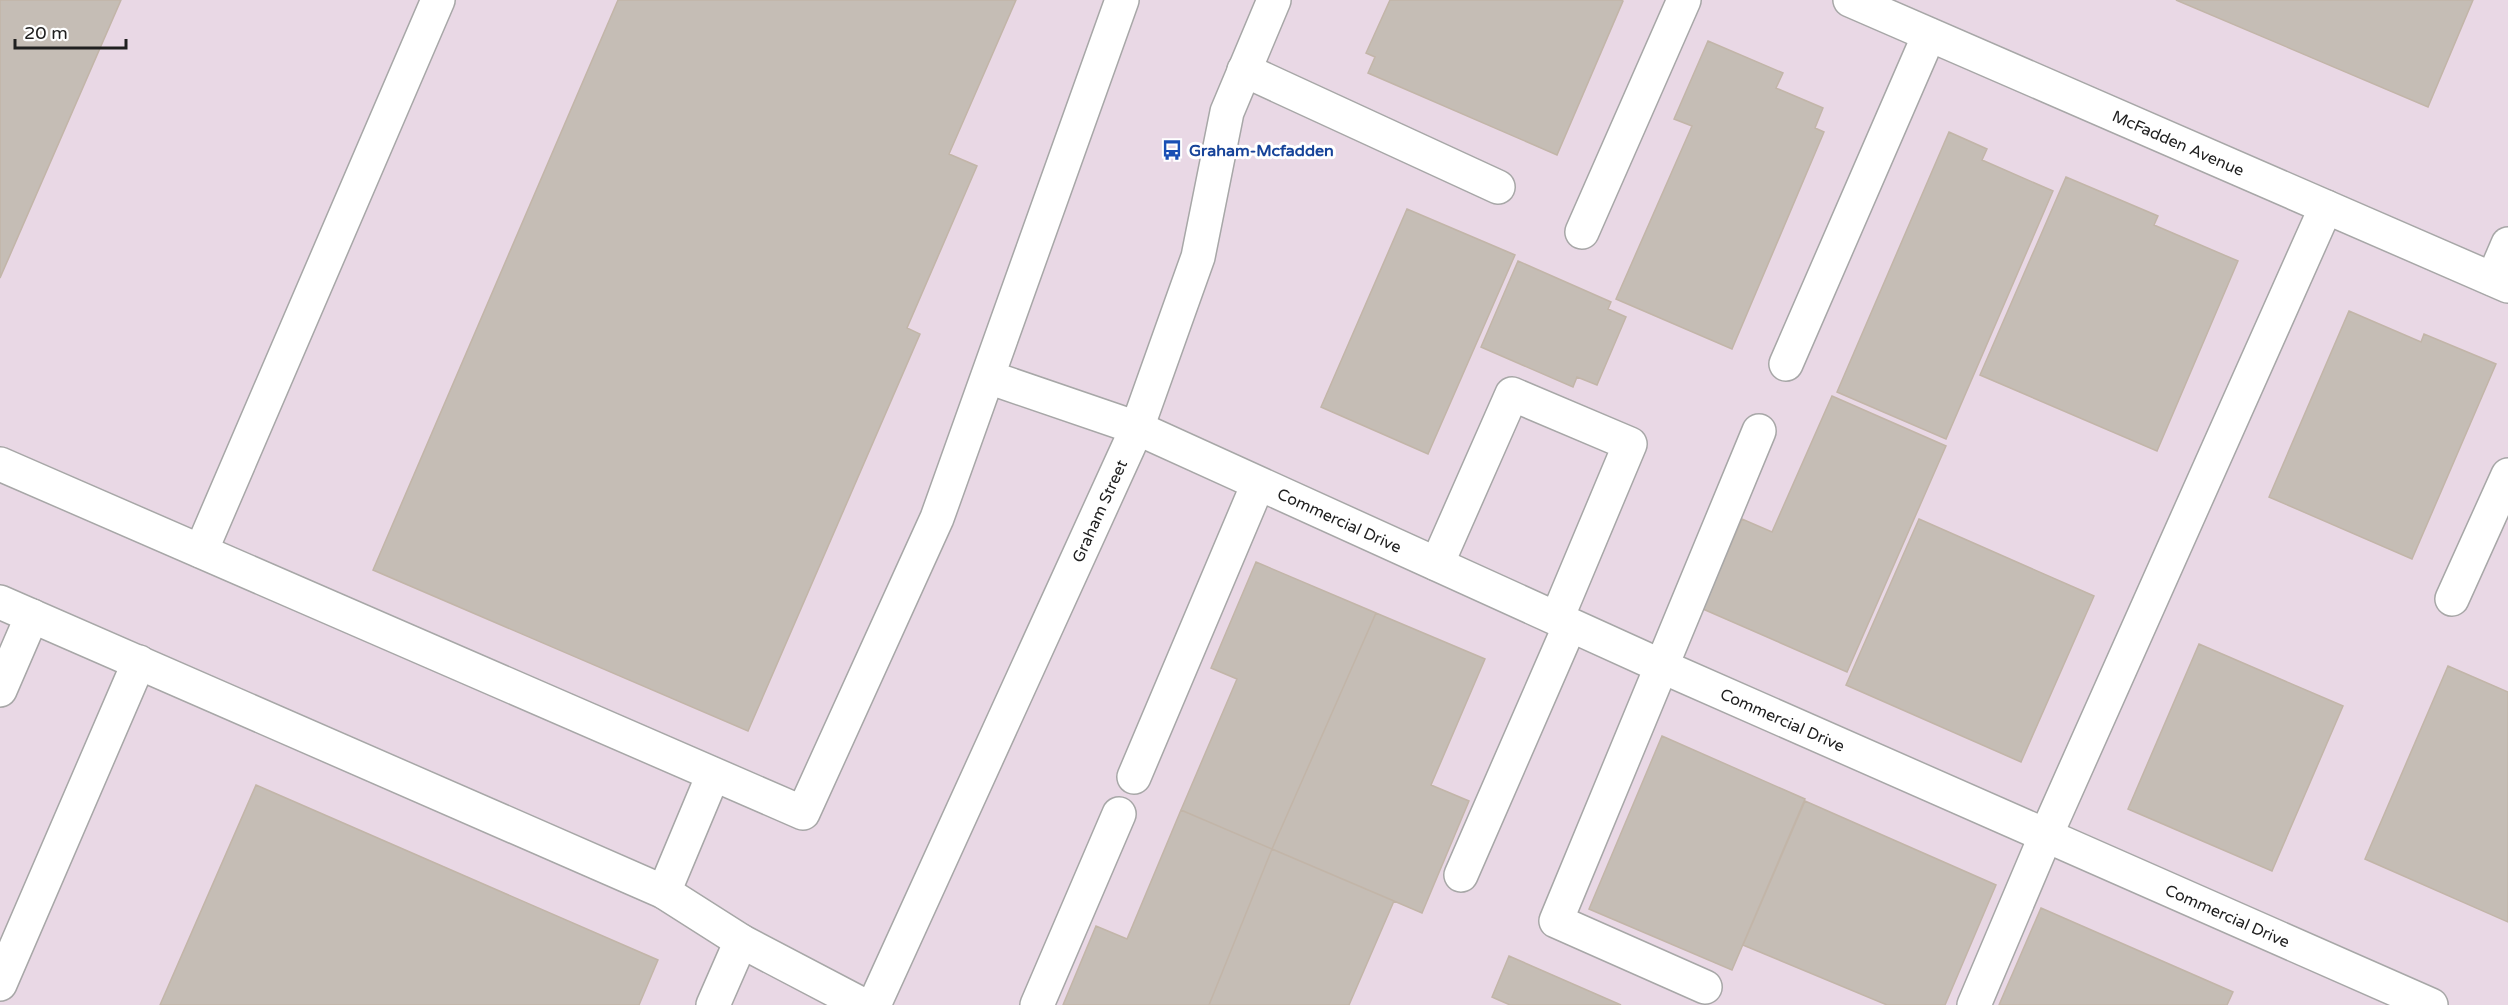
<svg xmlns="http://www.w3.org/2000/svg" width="2508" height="1005" font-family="'Varela Round',sans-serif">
	<rect width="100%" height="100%" fill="#f0ede6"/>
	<path fill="#e9d8e5" d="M0 0H2508V1005H0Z"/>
	<path fill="#c5bdb5" stroke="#c2b5a8" stroke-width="1.5" d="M0 0H121L0 278Z
		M618 0H1016L949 154 977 166 907 328 920 334 748 731 373 570Z
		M1390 0H1621L1623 1 1557 155 1368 73 1375 57 1366 53Z
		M2176 0H2473L2428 107Z
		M1708 41 1783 73 1776 88 1823 108 1815 128 1824 132 1732 349 1616 299 1692 126 1674 119Z
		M1949 132 1987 149 1982 160 2053 191 1946 439 1837 392Z
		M2066 177 2158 216 2154 225 2238 261 2157 451 1980 375Z
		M1407 209 1515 255 1428 454 1321 407Z
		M1518 261 1611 302 1608 309 1626 317 1597 385 1577 377 1573 387 1481 347Z
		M2349 311 2421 342 2424 334 2496 364 2412 559 2269 497Z
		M1832 396 1946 446 1847 672 1703 609 1742 519 1772 532Z
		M1919 519 2094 596 2021 762 1846 685Z
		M1256 562 1376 613 1272 849 1181 810 1237 679 1211 668Z
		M1376 613 1485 659 1431 785 1469 801 1422 913 1272 849Z
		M2199 644 2343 706 2272 871 2128 809Z
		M2448 666 2508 692V922L2365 859Z
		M1662 736 1805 799 1732 970 1589 909Z
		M256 785 658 960 639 1005H160Z
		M1805 801 1996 885 1945 1005H1887L1743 945Z
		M1181 810 1272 849 1209 1005H1063L1096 926 1127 939Z
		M1272 849 1394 901 1349 1005H1209Z
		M2041 908 2233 992 2227 1005H1999Z
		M1509 956 1621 1005H1510L1492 997Z"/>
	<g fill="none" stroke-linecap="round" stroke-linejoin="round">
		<g stroke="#a7a7a7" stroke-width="36">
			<g id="minor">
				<path id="s1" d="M1850 0 2508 286"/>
				<path d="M1244 70 1498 187"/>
				<path d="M1582 232 1684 0"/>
				<path d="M2493 279 2508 244"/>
				<path d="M1786 364 1929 35"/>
				<path id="s2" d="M988 377 1137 428 1661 666 2431 1005"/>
				<path d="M0 464 803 813 937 518 1122 0"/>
				<path d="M201 551 438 0"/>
				<path d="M1437 564 1512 394 1630 444 1557 618"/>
				<path d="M2452 599 2508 475"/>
				<path d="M0 602 664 892 741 941 863 1005"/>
				<path d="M0 690 32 616"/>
				<path d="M1134 777 1258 484"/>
				<path d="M1461 875 1570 625"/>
				<path d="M664 892 713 775"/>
				<path d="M0 984 139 662"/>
				<path d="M1705 987 1556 921 1759 431"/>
				<path d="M713 1005 741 941"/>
				<path id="s3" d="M874 1005 1137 428 1198 257 1227 112 1274 0"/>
				<path d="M1037 1005 1119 814"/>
				<path d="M1974 1005 2046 835 2326 207"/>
			</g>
		</g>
		<use href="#minor" stroke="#fff" stroke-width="33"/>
	</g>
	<defs>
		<g id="bus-bare" transform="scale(1.62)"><path d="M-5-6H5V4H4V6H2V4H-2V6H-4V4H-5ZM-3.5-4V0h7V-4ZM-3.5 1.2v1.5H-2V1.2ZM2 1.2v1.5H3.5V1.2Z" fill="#1a4fb4" stroke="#fff" stroke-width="2.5" paint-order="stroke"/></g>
	</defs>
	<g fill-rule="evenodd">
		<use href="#bus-bare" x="1172" y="150"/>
	</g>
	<g text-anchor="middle" stroke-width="6" stroke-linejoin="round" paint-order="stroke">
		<g font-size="16" fill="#202020" stroke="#fff">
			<text dy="6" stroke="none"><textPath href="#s1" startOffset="358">McFadden Avenue</textPath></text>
			<text dy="6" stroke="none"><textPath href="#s3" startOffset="543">Graham Street</textPath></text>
			<text dy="6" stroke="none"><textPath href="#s2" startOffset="380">Commercial Drive</textPath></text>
			<text dy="6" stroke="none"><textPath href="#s2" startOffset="866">Commercial Drive</textPath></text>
			<text dy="6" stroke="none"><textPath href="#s2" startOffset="1352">Commercial Drive</textPath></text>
		</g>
		<g font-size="16" font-weight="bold" fill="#164399" stroke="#fff" text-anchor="start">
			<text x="1189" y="156">Graham-Mcfadden</text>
		</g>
	</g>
	<path d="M15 39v9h111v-9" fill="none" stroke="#202020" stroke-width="3"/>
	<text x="24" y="39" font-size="18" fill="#202020" stroke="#ffffff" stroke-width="4.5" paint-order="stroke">20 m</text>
</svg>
